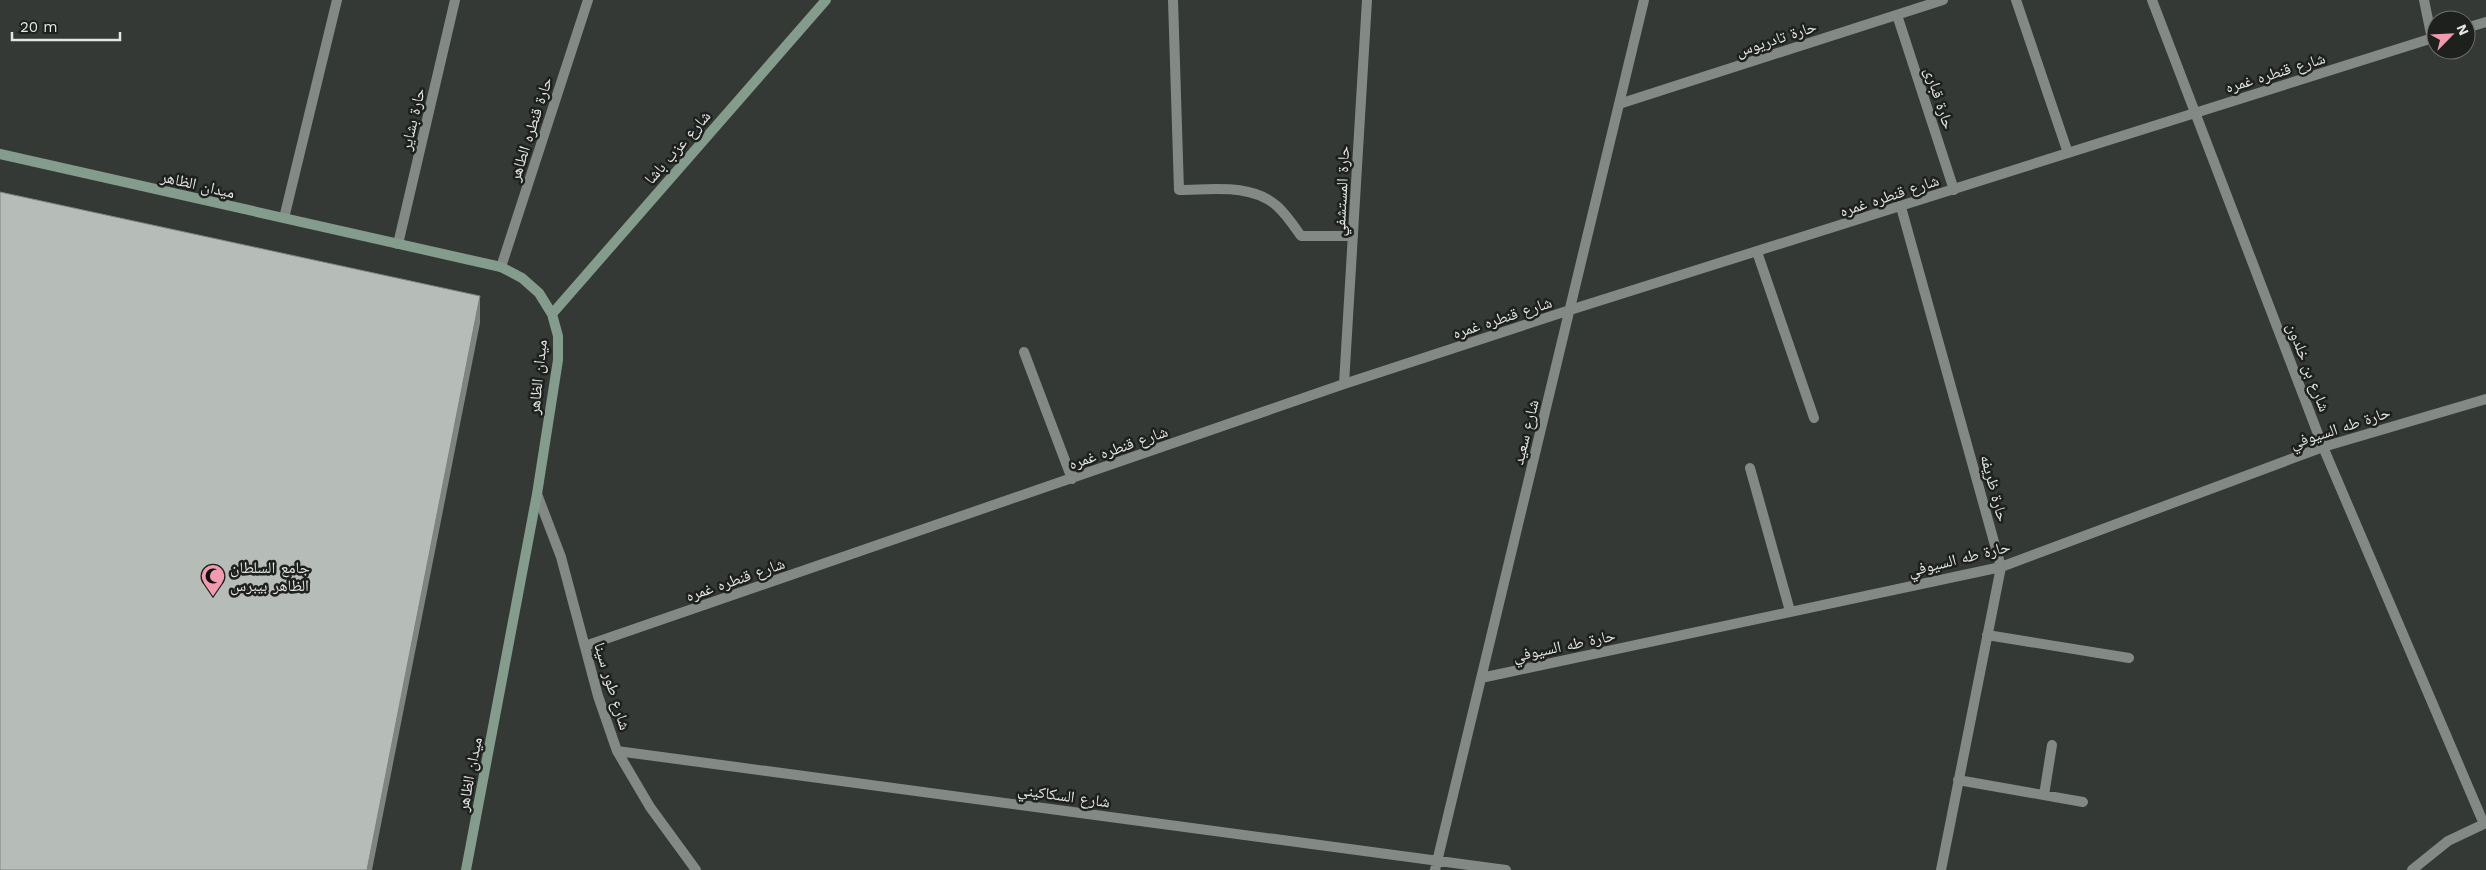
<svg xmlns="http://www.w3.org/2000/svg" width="2486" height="870" font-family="'Work Sans','Noto Naskh Arabic',sans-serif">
	<rect width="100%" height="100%" fill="#343936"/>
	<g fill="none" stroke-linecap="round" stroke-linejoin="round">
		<path stroke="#838984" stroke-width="10" d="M1173 0 1179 190C1211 190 1251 183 1277 206 1286 214 1294 226 1301 236H1353
			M2016 0 2068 153
			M2152 0 2323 447 2484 824
			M2424 0 2432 39
			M1897 15 1954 190
			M2466 28 2486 22
			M1619 104 1943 0
			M1901 207 2001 567 1941 870
			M284 218 337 0
			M398 244 455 0
			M1757 252 1814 418
			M501 267 588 0
			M1024 352 1072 479
			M1344 384 1367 0
			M1750 468 1790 611
			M537 494 561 557 598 696 617 751 650 807 696 870
			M1987 635 2129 658
			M585 646 1344 384 1570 310 2436 37
			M1481 678 2001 567 2323 447 2486 399
			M617 751 1506 870
			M1958 780 2083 802
			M2044 795 2052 745
			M1435 870 1644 0
			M2412 870 2448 841 2486 823"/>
		<path stroke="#839c8b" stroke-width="10" d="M0 154 501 267 522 278 539 293 552 314 558 336V360L537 494 466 870
			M552 314 826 0"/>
	</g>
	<path fill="#7f8481" d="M480 296V323L372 870H367Z"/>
	<path fill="#b6bcb8" stroke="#7f8481" d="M0 192 480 296 367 870H0Z"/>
	<defs>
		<g id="mosque-pin" transform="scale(1.25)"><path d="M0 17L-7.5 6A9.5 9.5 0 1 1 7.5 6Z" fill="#f29aae" stroke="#1e201e"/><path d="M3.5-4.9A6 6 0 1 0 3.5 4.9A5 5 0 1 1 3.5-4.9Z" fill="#111"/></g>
	</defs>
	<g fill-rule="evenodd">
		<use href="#mosque-pin" x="213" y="576"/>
	</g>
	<g text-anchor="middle" stroke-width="5" stroke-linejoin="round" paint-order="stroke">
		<g font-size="16" fill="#e3e6e4" stroke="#1e201e">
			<text transform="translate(1776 38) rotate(-18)" y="6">حارة تادريوس</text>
			<text transform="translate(2275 72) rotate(-17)" y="6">شارع قنطره غمره</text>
			<text transform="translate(1940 98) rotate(72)" y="6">حارة قبارى</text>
			<text transform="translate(412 119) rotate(-77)" y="6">حارة بشاير</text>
			<text transform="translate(530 129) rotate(-72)" y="6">حارة قنطره الطاهر</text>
			<text transform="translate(677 147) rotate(-49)" y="6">شارع عزب باشا</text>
			<text transform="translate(198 184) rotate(13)" y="6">ميدان الظاهر</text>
			<text transform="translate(1341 191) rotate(-87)" y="6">حارة المستشفي</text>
			<text transform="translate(1889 195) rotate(-18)" y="6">شارع قنطره غمره</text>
			<text transform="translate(1502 317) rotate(-18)" y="6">شارع قنطره غمره</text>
			<text transform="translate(2309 367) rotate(69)" y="6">شارع بن خلدون</text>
			<text transform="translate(537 377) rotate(-84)" y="6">ميدان الظاهر</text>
			<text transform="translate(2340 427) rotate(-18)" y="6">حارة طه السيوفي</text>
			<text transform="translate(1525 432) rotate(-76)" y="6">شارع سعيد</text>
			<text transform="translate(1118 447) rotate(-19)" y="6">شارع قنطره غمره</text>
			<text transform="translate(1995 488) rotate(75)" y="6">حارة ظريفه</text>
			<text transform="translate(1959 558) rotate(-14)" y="6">حارة طه السيوفي</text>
			<text transform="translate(735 579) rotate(-19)" y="6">شارع قنطره غمره</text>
			<text transform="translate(1564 645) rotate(-12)" y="6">حارة طه السيوفي</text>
			<text transform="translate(613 686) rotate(73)" y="6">شارع طور سينا</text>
			<text transform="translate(469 774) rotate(-79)" y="6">ميدان الظاهر</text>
			<text transform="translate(1064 795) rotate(8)" y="6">شارع السكاكيني</text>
		</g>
		<g font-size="16" fill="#e3e6e4" stroke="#1e201e" text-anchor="start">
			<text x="230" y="573">جامع السلطان<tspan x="230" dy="18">الظاهر بيبرس</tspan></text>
		</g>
	</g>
	<g transform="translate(2451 35) rotate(66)"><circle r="24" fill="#1e201e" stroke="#6d6f6d"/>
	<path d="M0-4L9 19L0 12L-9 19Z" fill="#f29aae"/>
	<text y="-8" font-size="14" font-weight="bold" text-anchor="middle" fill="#e3e6e4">N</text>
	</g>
	<path d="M12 32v8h108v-8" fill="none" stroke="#e3e6e4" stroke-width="2.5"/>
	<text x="20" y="32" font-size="15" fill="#e3e6e4" stroke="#1e201e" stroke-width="4" paint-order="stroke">20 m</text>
</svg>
